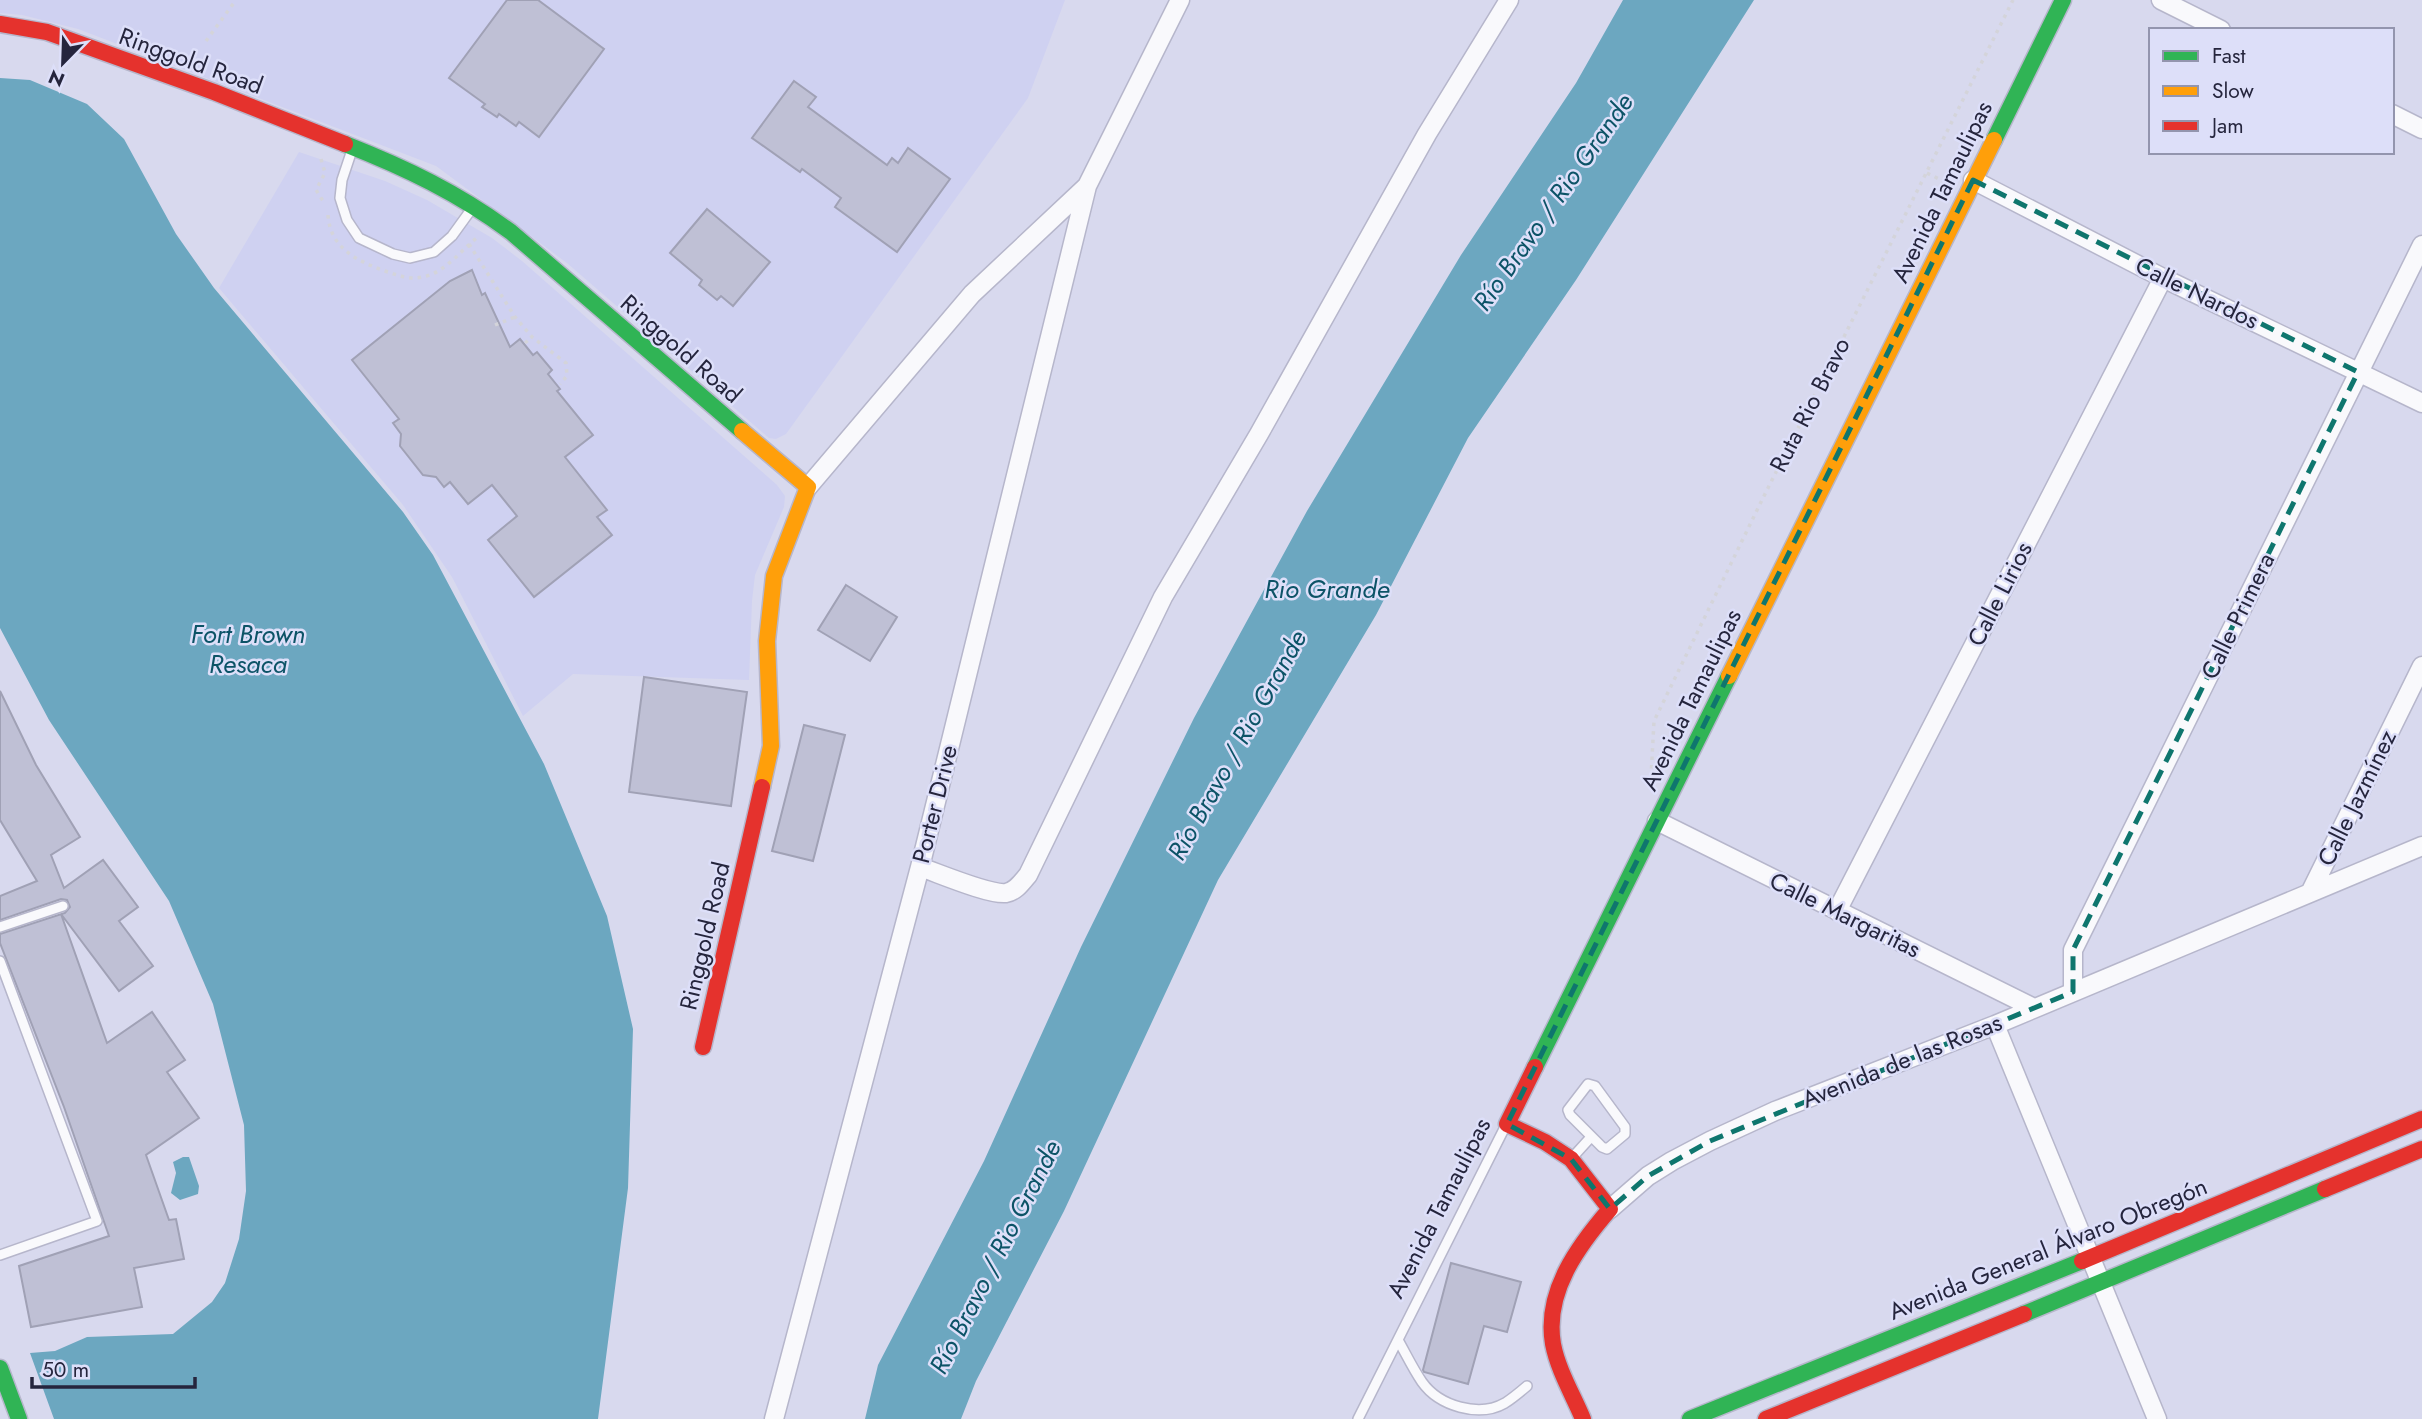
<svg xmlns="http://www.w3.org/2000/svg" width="2422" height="1419" font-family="Jost,sans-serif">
	<rect width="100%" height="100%" fill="#d8d9ee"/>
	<path fill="#cfd1f1" d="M0 0H1065L1028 98 786 434 776 439 769 438 567 263 436 166 78 29 22 15 0 13Z
		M299 152 385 181 427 200 492 238 522 261 777 485 785 496 784 507 755 575 752 601 749 680 573 674 523 716 452 577 403 505 219 288Z"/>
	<path fill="#6ca7c0" d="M1623 0H1754L1576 280 1468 438 1376 615 1218 880 1064 1211 976 1381 961 1419H865L878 1365 984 1161 1081 947 1194 718 1307 511 1461 255 1576 83Z
		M0 78 30 80 87 104 124 139 176 234 214 288 403 512 433 555 544 764 607 916 633 1029 628 1188 598 1419H54L30 1353 55 1351 87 1337 173 1334 212 1302 225 1283 239 1239 246 1191 244 1125 213 1004 169 901 49 720 0 628Z
		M183 1157H189L199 1186 198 1194 180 1200 171 1193 176 1173 173 1162Z"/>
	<path fill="#bfc0d5" stroke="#a0a1b5" stroke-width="2" d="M507 0H538L604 49 539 137 519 122 516 126 499 114 497 117 482 107 485 104 449 78Z
		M794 81 816 97 808 107 887 165 892 158 898 163 908 148 950 179 897 252 835 207 841 198 802 169 800 172 752 138Z
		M707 209 770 262 733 306 721 296 717 300 699 285 702 280 670 253Z
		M472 270 482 295 485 293 510 347 520 339 533 355 537 352 552 370 548 374 560 389 557 391 593 435 565 457 607 510 597 517 612 535 534 597 488 540 517 516 492 485 468 504 450 482 444 487 436 477 423 475 400 446 401 434 393 423 399 419 352 360 450 281Z
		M846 585 897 617 870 661 818 630Z
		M644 677 747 692 731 806 629 792Z
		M0 691 36 765 80 837 51 855 64 888 103 860 138 907 119 921 153 966 119 991 61 914 107 1043 152 1012 185 1060 167 1072 199 1118 146 1155 169 1220 176 1219 184 1259 134 1268 142 1307 31 1327 19 1266 109 1236 64 1107 0 943V934L65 913 70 907 67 900 61 899 0 920V896L37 881 0 820Z
		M804 725 845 735 813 861 772 851Z
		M1451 1263 1521 1282 1507 1332 1484 1326 1468 1384 1424 1372 1423 1370Z"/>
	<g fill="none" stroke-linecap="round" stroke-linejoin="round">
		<g stroke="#b6b6cb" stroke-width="12">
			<path id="lane" d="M352 150 342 180 340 198 347 220 359 238 393 254 410 258 434 252 452 236 473 207
				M0 927 63 906
				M0 961 97 1221 0 1255
				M1588 1084 1595 1086 1625 1127V1134L1607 1149 1602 1147 1570 1115 1568 1110Z
				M1571 1159 1591 1137
				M1398 1340C1406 1354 1413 1369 1422 1382 1439 1406 1479 1418 1505 1403 1513 1398 1520 1392 1527 1386
				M1358 1419 1506 1125"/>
		</g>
		<g stroke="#b6b6cb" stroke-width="21">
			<path id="street" d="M2161 0 2221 30
				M2392 114 2422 129
				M1973 180 2163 278 2422 403
				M808 487 972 294 1087 186 1180 0
				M1657 821 2034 1008
				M920 867C938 873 989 895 1006 893 1016 891 1021 883 1028 875L1163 597 1259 434 1427 134 1509 0
				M2310 893 2422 666
				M1837 911 2163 278
				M2073 992V950L2422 245
				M1995 1025 2157 1419
				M1610 1209 1648 1176 1672 1161 1710 1141 1775 1111 1995 1025 2422 846
				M774 1419 920 867 1087 186"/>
		</g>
		<g stroke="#b6b6cb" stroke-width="19">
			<path id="fast" d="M1994 140 2063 0
				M345 144C406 168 458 193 511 232L742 431
				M1535 1067 1729 676
				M2024 1314 2325 1189
				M0 1368 19 1419
				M1690 1419 2082 1261"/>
		</g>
		<g stroke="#b6b6cb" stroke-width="19">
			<path id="slow" d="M742 431 808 487 774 576 767 641 771 746 762 787
				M1729 676 1994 140"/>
		</g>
		<g stroke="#b6b6cb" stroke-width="19">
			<path id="jam" d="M0 24 47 32 214 92 345 144
				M703 1047 762 787
				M1535 1067 1507 1124 1545 1142 1571 1159 1610 1209C1578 1246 1544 1292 1553 1344 1558 1370 1573 1395 1583 1419
				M2325 1189 2422 1149
				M2082 1261 2422 1119
				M1766 1419 2024 1314"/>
		</g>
		<path stroke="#d4d4da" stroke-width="3.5" stroke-dasharray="3.5 5" stroke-linecap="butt" d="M206 41 236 0
			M321 159 325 173 316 190 325 204
			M1927 173 1947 183
			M328 215C330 248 357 261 385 271 397 275 409 280 422 277 444 274 461 250 478 237
			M469 244 515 317 532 337 566 363 567 376 560 384
			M495 325 515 317
			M525 343 532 337
			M1651 777 1654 721 1762 500 2013 0"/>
		<use href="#lane" stroke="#f9f9fc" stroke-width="9"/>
		<use href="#street" stroke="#f9f9fc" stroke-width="18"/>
		<use href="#fast" stroke="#30b455" stroke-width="16"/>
		<use href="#slow" stroke="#ff9f0a" stroke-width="16"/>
		<use href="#jam" stroke="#e5322d" stroke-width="16"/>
	</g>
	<path fill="none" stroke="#0f766e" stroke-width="5" stroke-dasharray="14 9" stroke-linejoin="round" d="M1973 180 2358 372 2073 950V992L1710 1141 1648 1176 1610 1209 1571 1159 1507 1124Z"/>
	<g text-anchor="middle" stroke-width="5" stroke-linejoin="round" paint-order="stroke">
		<g font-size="24" fill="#25253d" stroke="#dddff9">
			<text transform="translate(191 61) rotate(20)" y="8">Ringgold Road</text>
			<text transform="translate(1942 192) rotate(-64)" y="8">Avenida Tamaulipas</text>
			<text transform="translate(2197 293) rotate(26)" y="8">Calle Nardos</text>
			<text transform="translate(681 349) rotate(41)" y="8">Ringgold Road</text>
			<text transform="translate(1810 405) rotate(-63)" y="8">Ruta Rio Bravo</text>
			<text transform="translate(2000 594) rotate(-63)" y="8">Calle Lirios</text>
			<text transform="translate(2238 616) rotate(-64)" y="8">Calle Primera</text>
			<text transform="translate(1691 700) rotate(-64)" y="8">Avenida Tamaulipas</text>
			<text transform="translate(2357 798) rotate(-64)" y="8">Calle Jazmínez</text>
			<text transform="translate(935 804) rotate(-76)" y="8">Porter Drive</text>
			<text transform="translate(1845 915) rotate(26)" y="8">Calle Margaritas</text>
			<text transform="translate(705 936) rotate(-77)" y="8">Ringgold Road</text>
			<text transform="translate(1902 1061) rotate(-22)" y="8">Avenida de las Rosas</text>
			<text transform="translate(1439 1208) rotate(-63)" y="8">Avenida Tamaulipas</text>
			<text transform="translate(2048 1249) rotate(-22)" y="8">Avenida General Álvaro Obregón</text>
		</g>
		<g font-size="26" font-style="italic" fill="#0c5367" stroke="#dddff9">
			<text transform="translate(1553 202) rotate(-55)" y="9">Río Bravo / Rio Grande</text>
			<text x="1327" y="598">Rio Grande</text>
			<text x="248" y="643">Fort Brown<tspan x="248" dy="30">Resaca</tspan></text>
			<text transform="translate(1237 745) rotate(-61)" y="9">Río Bravo / Rio Grande</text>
			<text transform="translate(995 1257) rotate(-63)" y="9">Río Bravo / Rio Grande</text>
		</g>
	</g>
	<rect x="2149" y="28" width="245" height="126" fill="#dddff9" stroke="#9395ae" stroke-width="2"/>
	<rect x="2163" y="51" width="35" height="10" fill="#30b455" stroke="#9395ae" stroke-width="2"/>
	<text x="2212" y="63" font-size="21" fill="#25253d">Fast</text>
	<rect x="2163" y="86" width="35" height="10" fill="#ff9f0a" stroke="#9395ae" stroke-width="2"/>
	<text x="2212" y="98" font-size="21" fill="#25253d">Slow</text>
	<rect x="2163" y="121" width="35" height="10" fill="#e5322d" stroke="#9395ae" stroke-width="2"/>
	<text x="2212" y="133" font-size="21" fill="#25253d">Jam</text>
	<g transform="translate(63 63) rotate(203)" stroke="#dddff9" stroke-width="5" paint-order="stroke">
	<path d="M0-5L12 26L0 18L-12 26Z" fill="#25253d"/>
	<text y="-10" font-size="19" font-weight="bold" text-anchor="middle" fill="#25253d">N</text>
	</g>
	<path d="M32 1377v10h163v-10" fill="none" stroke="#25253d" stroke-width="3.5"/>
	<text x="42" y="1377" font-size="21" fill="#25253d" stroke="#dddff9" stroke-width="5" paint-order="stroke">50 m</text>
</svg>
